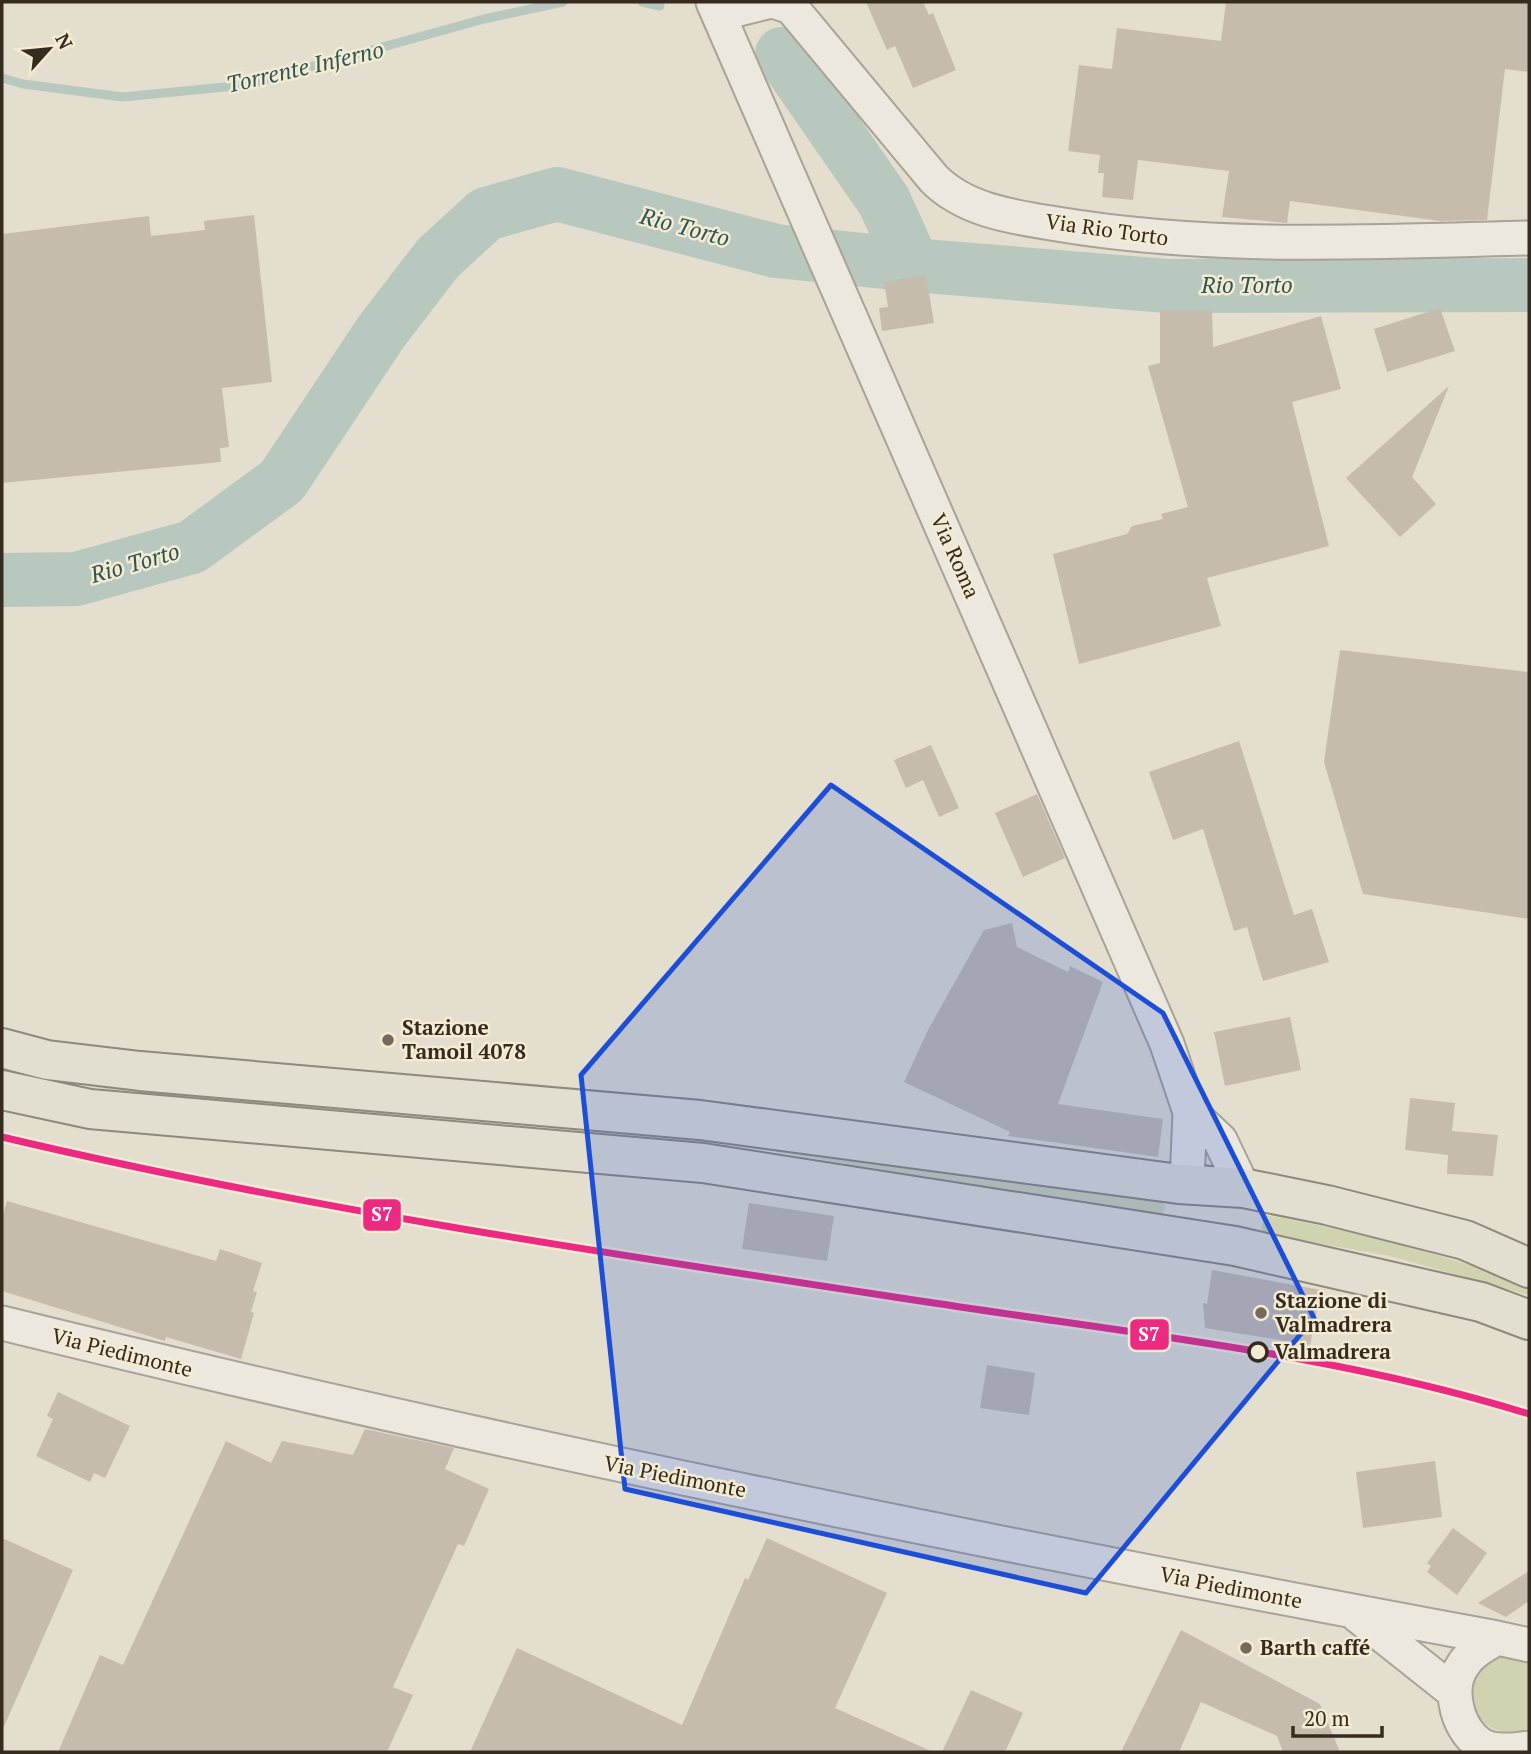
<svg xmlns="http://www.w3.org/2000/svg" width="1531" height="1754" viewBox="0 0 1531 1754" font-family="'PT Serif',serif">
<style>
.green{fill:#d0d2b0}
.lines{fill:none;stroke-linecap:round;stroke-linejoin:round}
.stream{stroke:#b8c8bf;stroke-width:9}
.river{stroke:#b8c8bf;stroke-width:54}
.building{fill:#c6bcae}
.street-casing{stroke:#a8a396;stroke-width:37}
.primary-casing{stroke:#8e887d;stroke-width:42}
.street{stroke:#ece8de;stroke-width:33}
.primary{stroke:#e2ded0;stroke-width:38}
.rail-1-casing{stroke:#f3ecd3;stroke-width:12}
.rail-1{stroke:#ed2a81;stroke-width:7}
.marked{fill:#1d4ed8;fill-opacity:0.2;stroke:#1d4ed8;stroke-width:5;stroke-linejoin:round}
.poi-dot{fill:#736a5c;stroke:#f3ecd3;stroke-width:2.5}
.stop-dot{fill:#f3ecd3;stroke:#362b1f;stroke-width:3.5}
.labels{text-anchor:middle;stroke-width:5;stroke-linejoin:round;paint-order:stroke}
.street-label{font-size:21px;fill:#362b1f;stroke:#f3ecd3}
.poi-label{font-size:21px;font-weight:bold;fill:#362b1f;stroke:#f3ecd3;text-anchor:start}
.stop-label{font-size:21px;font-weight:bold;fill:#362b1f;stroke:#f3ecd3;text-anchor:start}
.water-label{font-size:23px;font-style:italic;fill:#2f5554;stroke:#f3ecd3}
.line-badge{stroke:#f3ecd3;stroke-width:2.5}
.badge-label{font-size:19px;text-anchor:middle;font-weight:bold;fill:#fff}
</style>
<rect width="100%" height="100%" fill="#e3decd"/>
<!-- green -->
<path class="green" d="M 2,1064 L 601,1124 L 1162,1200 L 1165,1208 L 1160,1216 L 1142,1214 L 688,1137 L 182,1098 L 110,1090 L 2,1069 Z
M 1264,1215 C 1354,1231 1443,1253 1529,1286 L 1529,1295 L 1390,1256 L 1261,1233 Z
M 1507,1654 L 1529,1658 L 1529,1728 C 1470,1751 1447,1666 1507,1654 Z"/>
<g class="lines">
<!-- stream -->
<path class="stream" d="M 642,2 L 660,6
M 2,78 L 23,84 L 123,97 L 245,85 L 484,19 L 563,2"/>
<!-- river -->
<path class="river" d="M 782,54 L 884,201 L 913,265
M 2,580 L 76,579 L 192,547 L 282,481 L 381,332 L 438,258 L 486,214 L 557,194 L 776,251 L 913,265 L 1167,286 L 1529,285"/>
</g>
<!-- building -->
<path class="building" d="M 866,2 L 923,2 L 929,15 L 933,13 L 956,70 L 913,88 L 895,46 L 887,50 Z
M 1226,2 L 1529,2 L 1529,72 L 1505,69 L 1487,220 L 1440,221 L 1290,201 L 1287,223 L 1222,217 L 1229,171 L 1138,160 L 1133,200 L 1102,197 L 1104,173 L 1098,173 L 1100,155 L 1068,151 L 1079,65 L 1112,69 L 1117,28 L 1221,41 Z
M 254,215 L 272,382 L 222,388 L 229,447 L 220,448 L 221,462 L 2,483 L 2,234 L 149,216 L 151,236 L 205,230 L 204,221 Z
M 926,275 L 934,323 L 882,331 L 879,308 L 888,307 L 884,282 Z
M 1440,308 L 1455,351 L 1387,372 L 1374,329 Z
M 1160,310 L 1212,310 L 1213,347 L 1321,316 L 1341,389 L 1292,402 L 1329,546 L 1207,578 L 1221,626 L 1079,664 L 1053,554 L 1127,534 L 1132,526 L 1163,519 L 1161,514 L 1188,507 L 1148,366 L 1160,363 Z
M 1449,386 L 1412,477 L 1436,504 L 1400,537 L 1346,478 Z
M 1340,650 L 1529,672 L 1529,919 L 1363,894 L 1324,762 Z
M 1239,741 L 1294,915 L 1312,909 L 1329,962 L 1263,981 L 1247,927 L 1234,931 L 1203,829 L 1173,840 L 1149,772 Z
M 931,745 L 959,808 L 939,817 L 923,780 L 906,788 L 894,760 Z
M 1037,794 L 1065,858 L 1023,877 L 995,813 Z
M 1012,923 L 1017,947 L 1068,972 L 1070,966 L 1103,982 L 1058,1104 L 1163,1119 L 1158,1157 L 1008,1136 L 1010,1132 L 904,1082 L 928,1030 L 984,930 Z
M 1290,1017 L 1301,1070 L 1225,1086 L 1214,1032 Z
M 1410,1098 L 1455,1103 L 1452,1131 L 1498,1135 L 1493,1176 L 1447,1174 L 1448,1155 L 1405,1150 Z
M 7,1201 L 216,1261 L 220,1249 L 262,1263 L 253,1291 L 257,1292 L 251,1312 L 254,1313 L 241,1359 L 166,1337 L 165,1341 L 2,1291 L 2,1217 Z
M 749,1203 L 834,1216 L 827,1261 L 742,1249 Z
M 1212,1270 L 1321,1290 L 1310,1345 L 1205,1328 L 1203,1303 L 1207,1304 Z
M 987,1365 L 1035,1373 L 1029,1415 L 980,1408 Z
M 58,1392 L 130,1426 L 105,1478 L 94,1473 L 90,1482 L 36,1456 L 53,1419 L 47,1416 Z
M 365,1429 L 454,1448 L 445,1469 L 489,1489 L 464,1546 L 458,1544 L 393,1687 L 413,1695 L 387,1752 L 58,1752 L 100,1655 L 123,1665 L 226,1441 L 271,1463 L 282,1441 L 353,1455 Z
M 1435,1461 L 1442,1517 L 1363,1528 L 1356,1472 Z
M 1453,1528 L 1487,1553 L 1457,1595 L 1427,1572 L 1431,1566 L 1427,1563 Z
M 2,1538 L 73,1570 L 2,1731 Z
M 767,1538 L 887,1593 L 835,1708 L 933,1752 L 470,1752 L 517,1648 L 682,1725 L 745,1578 L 748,1580 Z
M 1529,1571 L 1529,1601 L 1506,1617 L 1478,1603 Z
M 1181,1630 L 1320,1704 L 1340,1752 L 1283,1752 L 1277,1736 L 1201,1702 L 1179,1752 L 1121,1752 Z
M 971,1690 L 1023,1713 L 1005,1752 L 942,1752 Z"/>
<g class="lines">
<defs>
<path id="street" d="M 713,2 L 1167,1044 L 1190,1112 L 1187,1183
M 776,2 L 791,7 L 934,179 C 966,211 1014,217 1057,224 C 1213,250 1371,242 1529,238
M 719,14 L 767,2
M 1190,1112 L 1220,1140 L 1243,1188
M 2,1323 C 497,1445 996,1545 1497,1638
M 1357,1615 L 1454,1692
M 1529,1645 L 1497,1638 C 1484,1646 1471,1652 1463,1665 C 1446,1690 1458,1734 1485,1747 C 1498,1752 1516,1750 1529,1748"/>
<path id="primary" d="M 2,1048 L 47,1060 L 140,1071 L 700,1120 L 1179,1184 L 1243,1188 L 1327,1205 L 1465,1240 L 1529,1268
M 2,1090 L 90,1109 L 703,1163 L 1235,1246 L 1481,1302 L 1529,1320"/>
</defs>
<!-- street casing -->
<use href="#street" class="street-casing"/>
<!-- primary casing -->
<use href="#primary" class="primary-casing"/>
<!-- street -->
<use href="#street" class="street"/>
<!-- primary -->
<use href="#primary" class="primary"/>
<defs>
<path id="rail-1" d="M 2,1137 C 314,1211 638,1258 954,1306 C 1146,1335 1343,1356 1529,1414"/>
</defs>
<!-- rail-1 casing -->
<use href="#rail-1" class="rail-1-casing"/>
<!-- rail-1 -->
<use href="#rail-1" class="rail-1"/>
</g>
<!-- marked area -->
<path class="marked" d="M 831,785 L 1163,1013 L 1314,1318 L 1086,1593 L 625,1489 L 581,1075 Z"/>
<!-- markers -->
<g class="poi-dot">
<circle cx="388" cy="1040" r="7"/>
<circle cx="1261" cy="1313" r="7"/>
<circle cx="1246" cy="1648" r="7"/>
</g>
<circle class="stop-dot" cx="1258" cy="1352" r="9"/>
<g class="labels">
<!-- street labels -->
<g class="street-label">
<text transform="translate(1107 230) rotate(8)" y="7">Via Rio Torto</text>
<text transform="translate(955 556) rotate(66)" y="7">Via Roma</text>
<text transform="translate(122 1353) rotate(14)" y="7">Via Piedimonte</text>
<text transform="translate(675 1477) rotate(11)" y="7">Via Piedimonte</text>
<text transform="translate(1231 1588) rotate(11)" y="7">Via Piedimonte</text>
</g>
<!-- poi labels -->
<g class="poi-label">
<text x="402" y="1035">Stazione<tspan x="402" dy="24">Tamoil 4078</tspan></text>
<text x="1275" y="1308">Stazione di<tspan x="1275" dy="24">Valmadrera</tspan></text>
<text x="1260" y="1655">Barth caffé</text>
</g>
<!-- stop labels -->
<g class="stop-label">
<text x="1274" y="1359">Valmadrera</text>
</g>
<!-- water labels -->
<g class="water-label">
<text transform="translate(305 67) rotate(-13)" y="8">Torrente Inferno</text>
<text transform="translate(685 227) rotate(15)" y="8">Rio Torto</text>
<text x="1247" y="293">Rio Torto</text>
<text transform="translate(135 563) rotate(-16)" y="8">Rio Torto</text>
</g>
</g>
<g class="line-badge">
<rect x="362" y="1198" width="40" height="34" rx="7" fill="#ed2a81"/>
<rect x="1129" y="1318" width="41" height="33" rx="7" fill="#ed2a81"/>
</g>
<g class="badge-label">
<text x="382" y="1221">S7</text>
<text x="1149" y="1341">S7</text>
</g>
<!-- border -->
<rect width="1531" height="1754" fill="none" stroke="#362b1f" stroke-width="7"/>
<!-- north arrow -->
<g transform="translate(49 49) rotate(63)" stroke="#f3ecd3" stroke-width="5" paint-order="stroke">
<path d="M0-5L12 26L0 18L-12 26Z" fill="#362b1f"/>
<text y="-10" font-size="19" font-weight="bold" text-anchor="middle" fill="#362b1f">N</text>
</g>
<!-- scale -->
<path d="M1293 1726v10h89v-10" fill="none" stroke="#362b1f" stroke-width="3.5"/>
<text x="1304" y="1726" font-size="21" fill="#362b1f" stroke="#f3ecd3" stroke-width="5" paint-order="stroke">20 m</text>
</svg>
